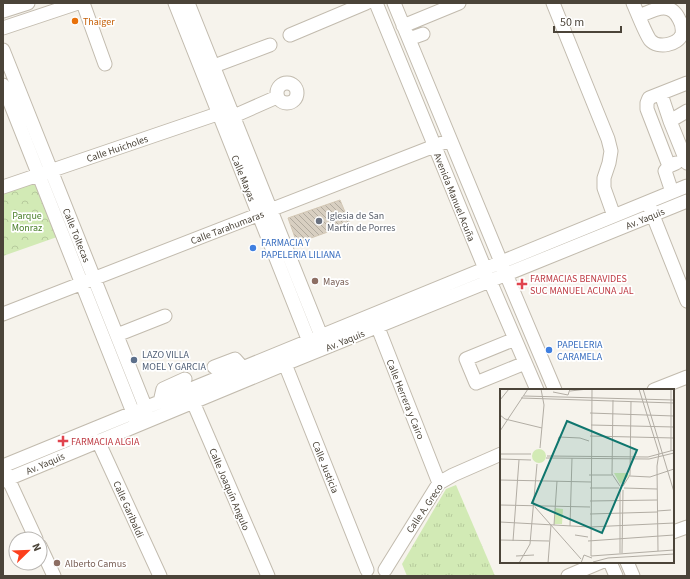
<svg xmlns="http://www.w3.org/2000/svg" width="690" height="579" viewBox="0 0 690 579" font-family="'Source Sans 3',sans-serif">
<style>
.grass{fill:url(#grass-tufts)}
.park{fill:url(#park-crowns)}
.building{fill:url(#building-back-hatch);stroke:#d3c7b4}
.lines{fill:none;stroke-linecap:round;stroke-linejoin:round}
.minor-casing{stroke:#c2bbae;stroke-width:15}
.minor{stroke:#fff;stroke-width:13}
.food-dot{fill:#e8710a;stroke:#fff;stroke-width:1.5}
.worship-dot{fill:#6b7280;stroke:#fff;stroke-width:1.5}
.shop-dot{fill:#3f7fe0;stroke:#fff;stroke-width:1.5}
.education-dot{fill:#8d6e63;stroke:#fff;stroke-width:1.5}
.health-dot{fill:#e0444e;stroke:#fff;stroke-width:1.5}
.service-dot{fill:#5c6f8a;stroke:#fff;stroke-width:1.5}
.labels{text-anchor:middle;stroke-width:3.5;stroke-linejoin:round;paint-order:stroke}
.food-label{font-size:10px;fill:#c56008;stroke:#fff;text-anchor:start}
.street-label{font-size:10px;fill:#4b4439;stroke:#fff}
.park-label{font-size:10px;fill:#4a7f2a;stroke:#fff}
.worship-label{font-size:10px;fill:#5b616d;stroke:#fff;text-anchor:start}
.shop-label{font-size:10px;fill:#366cbe;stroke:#fff;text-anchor:start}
.health-label{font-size:10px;fill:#be3a42;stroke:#fff;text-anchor:start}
.education-label{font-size:10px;fill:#785e54;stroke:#fff;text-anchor:start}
.service-label{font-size:10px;fill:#4e5e75;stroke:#fff;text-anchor:start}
.inset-road{fill:none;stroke:#b2ada4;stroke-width:1}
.view{fill:#0f766e;fill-opacity:0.15;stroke:#0f766e;stroke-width:2}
.inset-edge{fill:none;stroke:#4b4439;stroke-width:2}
</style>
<defs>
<pattern id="grass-tufts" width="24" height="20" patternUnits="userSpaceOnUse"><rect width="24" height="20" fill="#d2eab5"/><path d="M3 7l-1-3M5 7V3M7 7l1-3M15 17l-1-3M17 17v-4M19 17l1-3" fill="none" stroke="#b6ca9c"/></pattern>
<pattern id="park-crowns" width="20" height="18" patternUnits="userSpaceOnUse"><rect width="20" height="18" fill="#d2eab5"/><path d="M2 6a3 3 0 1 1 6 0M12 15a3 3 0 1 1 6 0" fill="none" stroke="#b6ca9c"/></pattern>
<pattern id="building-back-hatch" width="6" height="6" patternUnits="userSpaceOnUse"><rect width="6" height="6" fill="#d8cfc1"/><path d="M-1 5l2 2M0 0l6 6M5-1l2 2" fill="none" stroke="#b1aa9e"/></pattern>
</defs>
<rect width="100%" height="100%" fill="#f6f3ec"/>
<!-- grass -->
<path class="grass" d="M 456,485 L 495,576 L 407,576 L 402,564 L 446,489 Z"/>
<!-- park -->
<path class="park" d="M 37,179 L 57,237 L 3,256 L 3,191 Z"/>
<!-- building -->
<path class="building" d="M 340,200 L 350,224 L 297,243 L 288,218 Z"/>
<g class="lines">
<defs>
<path id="minor" d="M 83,3 L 105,64
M 175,3 L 312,349
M 188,3 L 324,343
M 376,3 L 490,281 L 537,390
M 394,3 L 506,274 L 555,390
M 553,3 L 608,139 L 611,151 L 609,163 L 604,178 L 604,188 L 614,216
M 633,3 C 637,12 645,33 650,40 C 658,49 678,45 682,34 C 683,28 682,24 679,19 C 670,0 654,10 639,16
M 3,11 L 28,3
M 403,26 L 459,3
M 3,28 L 78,3
M 290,35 L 366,3
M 409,39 L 423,34
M 3,50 L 149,416
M 214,66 L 270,45
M277 93a10 10 0 1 1 20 0a10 10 0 1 1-20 0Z
M 3,85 L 136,420
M 661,94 L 670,121
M 687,111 L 670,121 L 687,163
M 234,116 L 277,97
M 669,166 L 647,109 L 647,103 L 649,98 L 687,83
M 3,187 L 226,111
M 672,192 L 665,171 L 669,166 L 676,163
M 650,208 L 687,301
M 3,314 L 450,140
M 375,320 L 439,483
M 117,335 L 165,316
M 515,339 L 466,359 L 476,383 L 525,363
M 285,364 L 367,570
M 214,367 L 235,359 L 243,368
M 654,390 L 687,377
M 160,402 L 163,389 L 185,379
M 193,402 L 268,576
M 98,441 L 160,576
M 3,466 L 687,186
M 5,472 L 36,539
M 3,481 L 285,364 L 687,201
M 673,532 L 687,527
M 40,546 L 54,576
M 610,562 L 616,576
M 627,562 L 633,576
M 385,570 L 439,483 L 453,475 L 501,454
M 568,576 L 601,562"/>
</defs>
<!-- minor casing -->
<use href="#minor" class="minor-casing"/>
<!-- minor -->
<use href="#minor" class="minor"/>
</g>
<!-- markers -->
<circle class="food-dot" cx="75" cy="21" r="4"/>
<circle class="worship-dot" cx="319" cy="221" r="4"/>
<g class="shop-dot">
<circle cx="253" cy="248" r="4"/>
<circle cx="549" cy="350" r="4"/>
</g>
<g class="education-dot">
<circle cx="315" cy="281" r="4"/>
<circle cx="57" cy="563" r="4"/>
</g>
<g class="health-dot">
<path d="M520 278h4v4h4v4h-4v4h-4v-4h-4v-4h4z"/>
<path d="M61 435h4v4h4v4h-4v4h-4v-4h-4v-4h4z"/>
</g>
<circle class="service-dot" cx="134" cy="360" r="4"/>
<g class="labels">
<!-- food labels -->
<g class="food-label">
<text x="83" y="25">Thaiger</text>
</g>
<!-- street labels -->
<g class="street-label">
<text transform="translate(117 148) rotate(-19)" y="4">Calle Huicholes</text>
<text transform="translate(244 178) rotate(68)" y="4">Calle Mayas</text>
<text transform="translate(455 197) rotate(68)" y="4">Avenida Manuel Acuña</text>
<text transform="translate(645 218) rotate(-22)" y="4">Av. Yaquis</text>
<text transform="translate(227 227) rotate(-21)" y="4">Calle Tarahumaras</text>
<text transform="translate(77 235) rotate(68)" y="4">Calle Toltecas</text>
<text transform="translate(345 340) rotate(-22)" y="4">Av. Yaquis</text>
<text transform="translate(406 399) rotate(68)" y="4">Calle Herrera y Cairo</text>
<text transform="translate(45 463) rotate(-23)" y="4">Av. Yaquis</text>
<text transform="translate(326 467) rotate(68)" y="4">Calle Justicia</text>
<text transform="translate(230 489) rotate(67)" y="4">Calle Joaquín Angulo</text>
<text transform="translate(424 508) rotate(-56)" y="4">Calle A. Greco</text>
<text transform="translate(129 509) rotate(66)" y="4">Calle Garibaldi</text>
</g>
<!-- park labels -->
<g class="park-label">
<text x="27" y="219">Parque<tspan x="27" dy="12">Monraz</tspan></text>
</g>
<!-- worship labels -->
<g class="worship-label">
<text x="327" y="219">Iglesia de San<tspan x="327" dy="12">Martín de Porres</tspan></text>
</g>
<!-- shop labels -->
<g class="shop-label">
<text x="261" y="246">FARMACIA Y<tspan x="261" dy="12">PAPELERIA LILIANA</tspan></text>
<text x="557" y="348">PAPELERIA<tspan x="557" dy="12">CARAMELA</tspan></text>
</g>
<!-- health labels -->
<g class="health-label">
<text x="530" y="282">FARMACIAS BENAVIDES<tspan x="530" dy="12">SUC MANUEL ACUNA JAL</tspan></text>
<text x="71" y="445">FARMACIA ALGIA</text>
</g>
<!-- education labels -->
<g class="education-label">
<text x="323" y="285">Mayas</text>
<text x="65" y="567">Alberto Camus</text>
</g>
<!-- service labels -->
<g class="service-label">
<text x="142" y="358">LAZO VILLA<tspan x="142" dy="12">MOEL Y GARCIA</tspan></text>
</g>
</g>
<!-- overview -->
<g transform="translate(500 389)">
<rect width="174" height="174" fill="#f6f3ec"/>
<path d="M 114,84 L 128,84 L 129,87 L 120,95 Z" fill="#d2eab5"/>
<path d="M32 67a7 7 0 1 1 14 0a7 7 0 1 1-14 0ZM 55,119 L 63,120 L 62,135 L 54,135 Z" fill="#d2eab5"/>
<path class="inset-road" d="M 139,0 L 159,64 L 157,77 L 158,162M 143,0 L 174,103M 70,2 L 88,0M 53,3 L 68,6 L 70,0M 24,7 L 174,11M 21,9 L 174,14M 0,11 L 9,0M 113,11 L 112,85 L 120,97M 90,24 L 174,27M 0,26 L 5,30 L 42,39M 91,36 L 174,38M 0,42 L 28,0M 90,47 L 174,49M 58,51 L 59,48 L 80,49 L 89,52M 40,59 L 44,16 L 41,0M 171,62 L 171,0M 0,65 L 31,65M 47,67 L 148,68 L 174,61M 46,69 L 149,70 L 174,64M 0,70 L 31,71M 89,86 L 112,86M 130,87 L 150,88 L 174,80M 0,91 L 91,93M 123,97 L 130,86 L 131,12M 90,99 L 119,99M 124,99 L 157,100M 90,112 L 157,111M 0,116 L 90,118M 35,118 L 81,170M 157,122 L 171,121M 90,125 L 157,123M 0,133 L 90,138 L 174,134M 54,136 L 57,92M 70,137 L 72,69M 75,146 L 88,148M 0,151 L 49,152M 13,152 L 19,71M 88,152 L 174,146M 120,164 L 120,101M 122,164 L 123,101M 16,167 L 34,166M 91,167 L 92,0M 91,167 L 174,161M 93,173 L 108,169 L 174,165M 19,174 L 30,155 L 37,75M 48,174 L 51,136M 81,174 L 84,166 L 92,169"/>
<path class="view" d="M 67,32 L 137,61 L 102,144 L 32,114 Z"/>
<rect width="174" height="174" class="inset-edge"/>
</g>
<!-- border -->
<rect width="690" height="579" fill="none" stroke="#4b4439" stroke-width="8"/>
<!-- north arrow -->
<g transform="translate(28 551) rotate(67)"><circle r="19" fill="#ffffff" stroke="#b7b4b0"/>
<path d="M0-3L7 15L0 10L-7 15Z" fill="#fc3f1d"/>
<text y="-6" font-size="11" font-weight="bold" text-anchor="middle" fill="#4b4439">N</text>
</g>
<!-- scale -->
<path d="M554 26v6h67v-6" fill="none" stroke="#4b4439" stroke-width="2"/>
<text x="560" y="26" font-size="12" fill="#4b4439" stroke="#ffffff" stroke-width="3" paint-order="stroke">50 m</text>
</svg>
